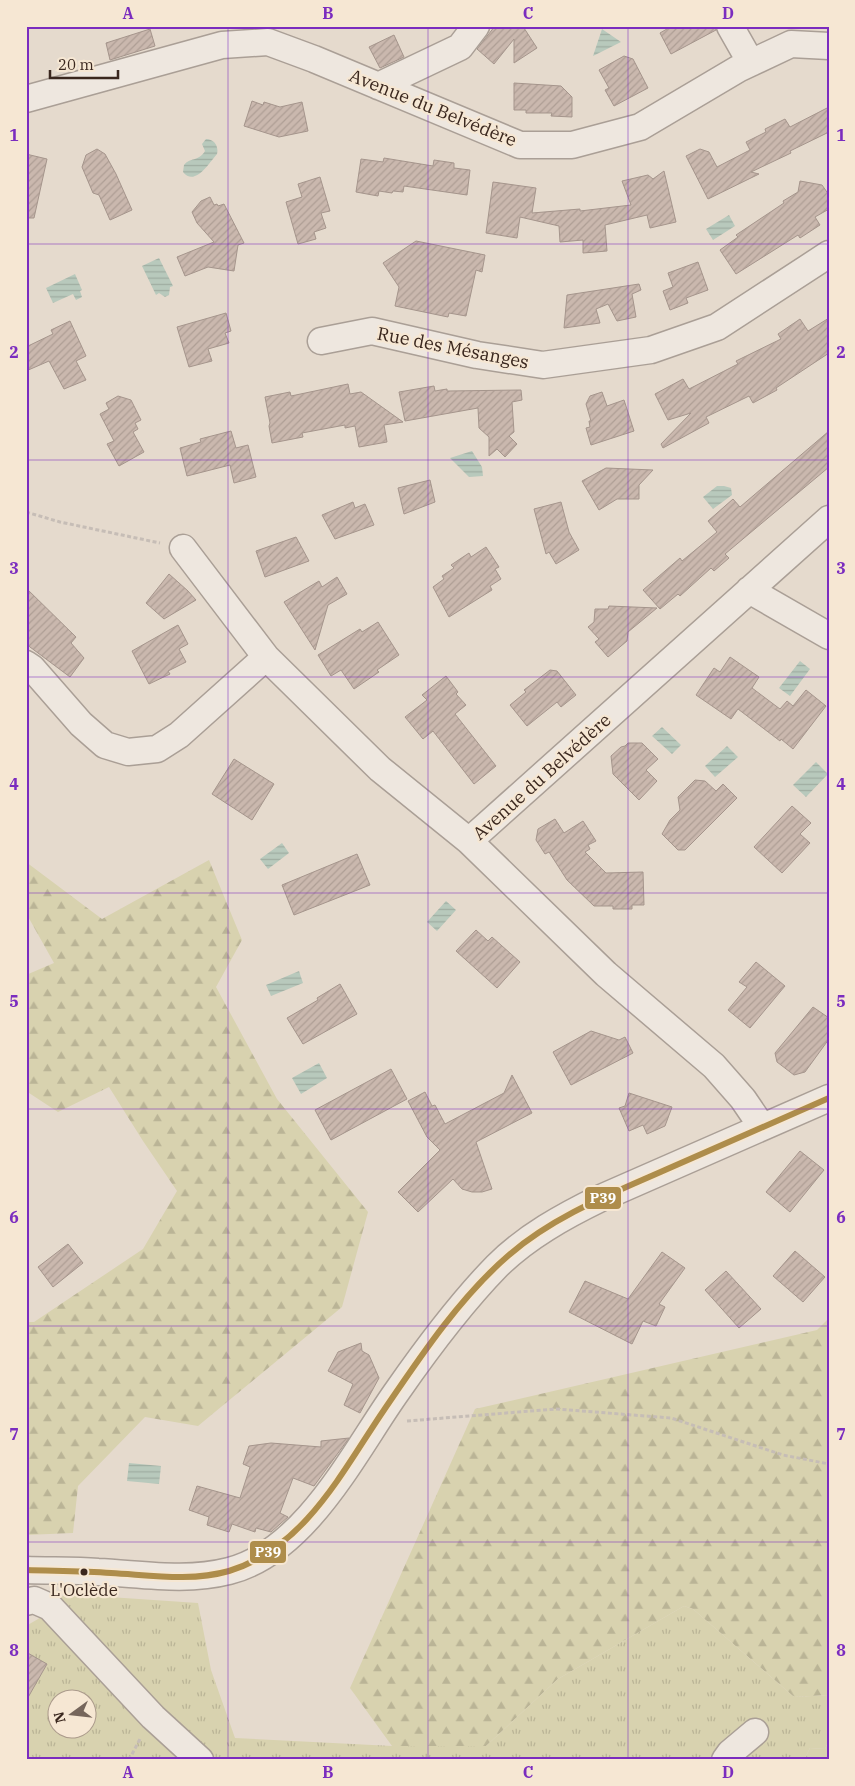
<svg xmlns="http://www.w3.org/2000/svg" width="855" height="1786" viewBox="0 0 855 1786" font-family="'IBM Plex Serif',serif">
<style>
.forest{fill:url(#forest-firs)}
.park{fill:url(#park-tufts);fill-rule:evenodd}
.water{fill:url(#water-rules)}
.building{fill:url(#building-hatch);stroke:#a5958c}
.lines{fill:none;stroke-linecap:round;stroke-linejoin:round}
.minor-casing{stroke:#aa9f96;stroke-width:29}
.path{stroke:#c6bdb6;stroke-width:3;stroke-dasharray:4 2.5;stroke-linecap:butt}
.minor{stroke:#eee7df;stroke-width:26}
.bus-1-casing{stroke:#f6e7d3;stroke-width:10}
.bus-1{stroke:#ae8d4b;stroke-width:6}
.grid{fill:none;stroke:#7b2cbf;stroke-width:1;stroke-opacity:0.55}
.bus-dot{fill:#3a271e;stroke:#f6e7d3;stroke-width:2}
.labels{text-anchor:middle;stroke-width:4.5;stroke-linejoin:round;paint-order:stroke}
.bus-label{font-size:17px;fill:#3a271e;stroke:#f6e7d3}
.street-label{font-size:18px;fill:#3a271e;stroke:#f6e7d3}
.line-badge{stroke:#f6e7d3;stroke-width:2}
.badge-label{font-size:14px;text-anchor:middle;font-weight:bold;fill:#fff}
.neatline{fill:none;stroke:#7b2cbf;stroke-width:2}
.grid-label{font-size:16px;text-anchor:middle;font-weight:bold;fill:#7b2cbf}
</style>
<defs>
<pattern id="forest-firs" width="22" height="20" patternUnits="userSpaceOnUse" patternTransform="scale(1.25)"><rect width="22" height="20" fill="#d8d2af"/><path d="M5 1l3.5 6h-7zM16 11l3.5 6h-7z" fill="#bab496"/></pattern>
<pattern id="park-tufts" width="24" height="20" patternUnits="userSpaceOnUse" patternTransform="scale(1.25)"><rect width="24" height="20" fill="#d8d2af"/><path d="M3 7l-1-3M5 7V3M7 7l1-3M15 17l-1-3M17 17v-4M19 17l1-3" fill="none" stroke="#bab496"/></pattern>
<pattern id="water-rules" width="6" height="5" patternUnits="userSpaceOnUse" patternTransform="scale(1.25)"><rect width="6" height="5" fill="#b8c9bc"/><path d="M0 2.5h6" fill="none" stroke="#9fada1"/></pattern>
<pattern id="building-hatch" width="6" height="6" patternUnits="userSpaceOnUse" patternTransform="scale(1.25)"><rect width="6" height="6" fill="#cab8ae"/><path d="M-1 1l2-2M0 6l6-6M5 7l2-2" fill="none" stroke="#ae9e95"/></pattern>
</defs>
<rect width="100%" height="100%" fill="#e5dacd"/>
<!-- forest -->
<path class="forest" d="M 209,860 L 242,940 L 216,987 L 277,1099 L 368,1212 L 342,1307 L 198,1426 L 145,1417 L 78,1486 L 73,1533 L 26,1535 L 26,1322 L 34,1322 L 143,1249 L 177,1191 L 143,1141 L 109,1087 L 58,1112 L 26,1091 L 26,975 L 54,963 L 26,913 L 26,862 L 102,919 Z
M 829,1318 L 829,1695 L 794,1697 L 693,1609 L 684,1606 L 558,1679 L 486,1746 L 392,1746 L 350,1688 L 475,1409 L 817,1330 Z
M 829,1740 L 829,1760 L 804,1760 L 810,1748 L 825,1749 Z"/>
<!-- park -->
<path class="park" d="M 65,1594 L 198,1603 L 211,1670 L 235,1738 L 392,1746 L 486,1746 L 558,1679 L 684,1606 L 693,1609 L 794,1697 L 829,1695 L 829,1740 L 825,1749 L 810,1748 L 804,1760 L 26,1760 L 26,1626 L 38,1619 ZM 58,1698 L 88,1698 L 88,1728 L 58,1728 Z"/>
<!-- water -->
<path class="water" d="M 602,29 L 621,42 L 593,56 Z
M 206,139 C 214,139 219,146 217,154 C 209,163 195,187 183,172 L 184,165 C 190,157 198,162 205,151 L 202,144 Z
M 729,215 L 735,226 L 713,240 L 706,229 Z
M 159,258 L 173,286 L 170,287 L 169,295 L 165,297 L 159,293 L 156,295 L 142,266 Z
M 75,274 L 82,290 L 80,291 L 82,297 L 76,300 L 73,294 L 53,303 L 46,288 Z
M 472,451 L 482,467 L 483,476 L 469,477 L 450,458 Z
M 717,486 L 724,486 L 731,488 L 732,495 L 713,509 L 703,497 Z
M 800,661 L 810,669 L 790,696 L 779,688 Z
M 662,727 L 681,745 L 672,754 L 652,736 Z
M 727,746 L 738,757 L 715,777 L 705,766 Z
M 816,762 L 828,774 L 806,797 L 793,785 Z
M 282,843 L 289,853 L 268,869 L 260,859 Z
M 446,901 L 456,910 L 437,931 L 427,922 Z
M 299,971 L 303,983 L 271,996 L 266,985 Z
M 319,1063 L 327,1078 L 301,1094 L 292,1078 Z
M 129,1463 L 161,1466 L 159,1484 L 127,1481 Z"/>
<!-- building -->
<path class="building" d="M 495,26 L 525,26 L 524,28 L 537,48 L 514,63 L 514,39 L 494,64 L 477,49 Z
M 672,26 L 715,26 L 716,30 L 671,54 L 660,33 Z
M 150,29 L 155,46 L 110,60 L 106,43 Z
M 394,35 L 404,57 L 380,68 L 369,47 Z
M 624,56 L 633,59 L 648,88 L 614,106 L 605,90 L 609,88 L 599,70 Z
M 514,83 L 561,86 L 572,97 L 572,117 L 551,116 L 552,113 L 526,113 L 526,110 L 514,110 Z
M 252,101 L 263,105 L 264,102 L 280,107 L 302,102 L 308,131 L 279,137 L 244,126 Z
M 829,107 L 829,132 L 790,151 L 791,153 L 751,172 L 759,174 L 708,199 L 686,156 L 700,149 L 709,152 L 717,167 L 750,150 L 746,142 L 766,132 L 765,129 L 785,119 L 790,127 Z
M 97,149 L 105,154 L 116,174 L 132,210 L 110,220 L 99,195 L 93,193 L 82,167 L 86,155 Z
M 26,154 L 47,159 L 34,218 L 26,218 Z
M 384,158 L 433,166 L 434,160 L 454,163 L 454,168 L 470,170 L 467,195 L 404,186 L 403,192 L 393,191 L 392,193 L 379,191 L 378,196 L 356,192 L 361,159 L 383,162 Z
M 664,171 L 676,222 L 650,228 L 647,215 L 605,225 L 607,251 L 583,253 L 583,240 L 560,242 L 559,226 L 520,217 L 517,238 L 486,233 L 493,182 L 536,188 L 532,213 L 580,209 L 580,211 L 631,205 L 622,181 L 648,175 L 653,179 Z
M 320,177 L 330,211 L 321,213 L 326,228 L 314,232 L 316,239 L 298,244 L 286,202 L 302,197 L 298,184 Z
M 800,181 L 822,185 L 829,195 L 829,209 L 815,217 L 820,225 L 800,238 L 798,235 L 736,274 L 720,250 L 738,237 L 736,235 L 784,203 L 783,201 L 798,192 Z
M 210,197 L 214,205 L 217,204 L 218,206 L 224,204 L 244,243 L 238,245 L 234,271 L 208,267 L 185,276 L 177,257 L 214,242 L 197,223 L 192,212 L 201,201 Z
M 416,241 L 485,255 L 482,272 L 476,270 L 466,316 L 449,313 L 448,317 L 395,306 L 399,287 L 383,263 Z
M 698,262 L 708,290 L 686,298 L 688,303 L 670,310 L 663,291 L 673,287 L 668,273 Z
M 639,284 L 641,290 L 632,294 L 636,317 L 617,321 L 608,304 L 596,309 L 600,323 L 564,328 L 567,295 Z
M 226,313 L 231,331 L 225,333 L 229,343 L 208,349 L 212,361 L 189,367 L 177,327 Z
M 829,318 L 829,353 L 776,388 L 777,390 L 753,403 L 749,396 L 706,417 L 709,423 L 663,448 L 661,444 L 691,413 L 668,420 L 655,394 L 683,379 L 689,389 L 738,364 L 736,361 L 781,339 L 778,334 L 800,319 L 808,331 Z
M 70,321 L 86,356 L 76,361 L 86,380 L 64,389 L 49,361 L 26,371 L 26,347 L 53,334 L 51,330 Z
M 348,384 L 350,394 L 361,392 L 403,422 L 384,425 L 387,442 L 359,447 L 355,426 L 345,428 L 345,425 L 302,433 L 303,437 L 272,443 L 269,426 L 270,423 L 265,397 L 290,392 L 291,396 Z
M 434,386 L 435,391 L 447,389 L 447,391 L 521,390 L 522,400 L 512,402 L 514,432 L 509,436 L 517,444 L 505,457 L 497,449 L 489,456 L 489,437 L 479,428 L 478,408 L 405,421 L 399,392 Z
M 602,392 L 607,406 L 624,400 L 634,431 L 591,445 L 586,428 L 590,427 L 589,421 L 591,421 L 586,404 L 590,396 Z
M 118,396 L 131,400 L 141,420 L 135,423 L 138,429 L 133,432 L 144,452 L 119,466 L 107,444 L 114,441 L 100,414 L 109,409 L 106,403 Z
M 231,431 L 236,448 L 248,445 L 256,477 L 234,483 L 230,465 L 187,476 L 180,448 L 201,442 L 200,439 Z
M 829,431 L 829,467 L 725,554 L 729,558 L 714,571 L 711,568 L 680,596 L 678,594 L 660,609 L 643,590 L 680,558 L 682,561 L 717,532 L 708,521 L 733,499 L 740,507 Z
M 606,468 L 653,470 L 639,485 L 639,499 L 617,499 L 599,510 L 582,481 Z
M 430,480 L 435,502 L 404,514 L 398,488 Z
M 353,502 L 355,508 L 365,504 L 374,525 L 335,539 L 322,515 Z
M 561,502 L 569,532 L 579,550 L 556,564 L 549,552 L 546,554 L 534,509 Z
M 296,537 L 309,561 L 265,577 L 256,551 Z
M 486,547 L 499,567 L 495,569 L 501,579 L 490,586 L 492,590 L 449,617 L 433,587 L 444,579 L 442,576 L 454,568 L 451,565 L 469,553 L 471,557 Z
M 169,574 L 188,591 L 196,600 L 164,619 L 146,603 Z
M 337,577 L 347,594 L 328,605 L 315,650 L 284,602 L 319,581 L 322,587 Z
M 26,588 L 76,637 L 71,643 L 84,658 L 70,677 L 26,644 Z
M 609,606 L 657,608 L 628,632 L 627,641 L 608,657 L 595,642 L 599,639 L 588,627 L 594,622 L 595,609 L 608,609 Z
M 378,622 L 399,655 L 377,670 L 379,672 L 354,689 L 341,670 L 331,676 L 318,655 L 360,629 L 362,632 Z
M 178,625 L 188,644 L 179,649 L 186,662 L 168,671 L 170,674 L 149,684 L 132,651 Z
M 730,657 L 759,677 L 752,688 L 780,709 L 787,701 L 793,706 L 806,690 L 826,706 L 793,749 L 781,739 L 780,741 L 738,709 L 731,719 L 696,695 L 714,668 L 720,672 Z
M 550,670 L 557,671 L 576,695 L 561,707 L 557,702 L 527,726 L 510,705 L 526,692 L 524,690 Z
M 446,676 L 458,692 L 456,694 L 466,705 L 455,714 L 496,766 L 474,784 L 433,731 L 423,739 L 405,717 L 427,700 L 422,695 Z
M 628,743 L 642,743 L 658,759 L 646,770 L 657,781 L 639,800 L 613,774 L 611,756 L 621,747 L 625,746 Z
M 234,759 L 274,784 L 252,820 L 212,794 Z
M 695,780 L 705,781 L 716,791 L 723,784 L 737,798 L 685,850 L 678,850 L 662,834 L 670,820 L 680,810 L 678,797 Z
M 792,806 L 811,823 L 800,834 L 810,843 L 782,873 L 754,847 Z
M 555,819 L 564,833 L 583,821 L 596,841 L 588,845 L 590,849 L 585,852 L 606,873 L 643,872 L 644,905 L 632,905 L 632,909 L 613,909 L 613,906 L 594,906 L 567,880 L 549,852 L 545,854 L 536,840 L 538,829 Z
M 357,854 L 370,885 L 294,915 L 282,885 Z
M 476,930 L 488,941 L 492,937 L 520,962 L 497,988 L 456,951 Z
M 756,962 L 785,986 L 750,1028 L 728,1010 L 747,987 L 739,982 Z
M 340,984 L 357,1014 L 303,1044 L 287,1018 L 318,1000 L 317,998 Z
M 813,1007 L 829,1018 L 829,1039 L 805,1072 L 794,1075 L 777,1062 L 775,1053 Z
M 591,1031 L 619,1040 L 625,1037 L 633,1053 L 571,1085 L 553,1052 Z
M 391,1069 L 407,1099 L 331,1140 L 315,1110 Z
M 512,1075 L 532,1113 L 476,1142 L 492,1189 L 482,1192 L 472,1192 L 462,1189 L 453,1179 L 418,1212 L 398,1192 L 440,1150 L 427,1137 L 408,1101 L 425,1092 L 432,1106 L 435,1105 L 445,1124 L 504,1093 Z
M 629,1093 L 672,1107 L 665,1126 L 647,1134 L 643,1125 L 629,1131 L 619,1108 L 625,1106 Z
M 800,1151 L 824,1170 L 790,1212 L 766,1192 Z
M 68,1244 L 83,1263 L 53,1287 L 38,1267 Z
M 795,1251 L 825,1277 L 803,1302 L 773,1276 Z
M 662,1252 L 685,1268 L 659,1304 L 665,1307 L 656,1326 L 643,1321 L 632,1344 L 569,1312 L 585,1281 L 628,1299 Z
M 726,1271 L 761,1309 L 739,1328 L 705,1290 Z
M 361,1343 L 362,1351 L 369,1355 L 379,1378 L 360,1413 L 344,1405 L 353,1384 L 328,1371 L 338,1352 Z
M 349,1438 L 314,1486 L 293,1478 L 280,1513 L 288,1517 L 271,1532 L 256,1528 L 255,1532 L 232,1524 L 229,1532 L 207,1525 L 209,1517 L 189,1510 L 197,1486 L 240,1498 L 250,1467 L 243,1464 L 249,1446 L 271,1443 L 321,1447 L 321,1441 Z
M 26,1652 L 47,1664 L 26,1701 Z"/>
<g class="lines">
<defs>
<path id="minor" d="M 730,26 L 751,63
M 378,86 L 460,47 L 476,26
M 26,99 L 222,45 L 268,42 L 314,59 L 520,145 L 572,145 L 640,127 L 738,69 L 791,44 L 829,46
M 321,341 L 372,331 L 477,355 L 543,365 L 651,350 L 717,327 L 829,254
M 183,548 L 266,657 L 380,769 L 469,841 L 606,974 L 714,1066 L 743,1099 L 762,1127
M 749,590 L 829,636
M 26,664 L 32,668 L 81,724 L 105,745 L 128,752 L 157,749 L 179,735 L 266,657
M 469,841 L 829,519
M 26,1570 C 50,1571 74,1570 98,1572 C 142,1574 186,1582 229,1571 C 307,1551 355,1450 398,1390 C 428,1347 460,1304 497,1266 C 526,1237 564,1216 601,1198 L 829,1098
M 26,1602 L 34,1600 L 50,1607 L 153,1717 L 200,1760
M 725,1760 L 730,1753 L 755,1732"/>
</defs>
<!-- minor casing -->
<use href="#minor" class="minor-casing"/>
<!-- path -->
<path class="path" d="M 26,512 L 60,522 L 160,543
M 407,1421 L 556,1409 L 671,1418 L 783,1455 L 829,1464
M 129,1760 L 141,1737"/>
<!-- minor -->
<use href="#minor" class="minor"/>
<defs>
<path id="bus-1" d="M 26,1570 C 54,1571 82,1571 111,1573 C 149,1575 191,1582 229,1571 C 305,1548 343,1470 384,1410 C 420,1357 460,1297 509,1255 C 554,1216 611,1194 665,1170 C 720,1146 774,1122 829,1098"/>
</defs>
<!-- bus-1 casing -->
<use href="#bus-1" class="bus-1-casing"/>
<!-- bus-1 -->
<use href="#bus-1" class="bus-1"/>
</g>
<!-- grid -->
<path class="grid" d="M 228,26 L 228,1760M 428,26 L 428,1760M 628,26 L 628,1760M 26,244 L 829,244M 26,460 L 829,460M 26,677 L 829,677M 26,893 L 829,893M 26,1109 L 829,1109M 26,1326 L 829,1326M 26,1542 L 829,1542"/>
<!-- markers -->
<circle class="bus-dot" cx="84" cy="1572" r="4.5"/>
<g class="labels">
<!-- bus labels -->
<g class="bus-label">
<text x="84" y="1596">L'Oclède</text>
</g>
<!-- street labels -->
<g class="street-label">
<text transform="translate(433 108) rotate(22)" y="6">Avenue du Belvédère</text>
<text transform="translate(453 348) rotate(11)" y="6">Rue des Mésanges</text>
<text transform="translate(542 777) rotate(-42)" y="6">Avenue du Belvédère</text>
</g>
</g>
<g class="line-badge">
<rect x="584" y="1186" width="38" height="24" rx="5" fill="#ae8d4b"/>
<rect x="249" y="1540" width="38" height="24" rx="5" fill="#ae8d4b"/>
</g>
<g class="badge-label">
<text x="603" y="1203">P39</text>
<text x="268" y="1557">P39</text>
</g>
<!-- border -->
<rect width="855" height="1786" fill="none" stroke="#f6e7d3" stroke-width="55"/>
<!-- north arrow -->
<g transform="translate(72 1714) rotate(255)"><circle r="24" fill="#f6e7d3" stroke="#ab9a8b"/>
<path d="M0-4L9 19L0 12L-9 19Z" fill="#76665b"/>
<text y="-8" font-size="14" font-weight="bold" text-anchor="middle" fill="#3a271e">N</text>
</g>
<!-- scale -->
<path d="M50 70v8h68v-8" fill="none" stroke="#3a271e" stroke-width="2.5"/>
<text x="58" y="70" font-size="15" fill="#3a271e" stroke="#f6e7d3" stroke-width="4" paint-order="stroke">20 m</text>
<rect x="28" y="28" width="800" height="1730" class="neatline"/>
<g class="grid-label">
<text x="128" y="19">A</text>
<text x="328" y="19">B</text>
<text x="528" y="19">C</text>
<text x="728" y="19">D</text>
<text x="14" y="141">1</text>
<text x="841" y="141">1</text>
<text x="14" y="358">2</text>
<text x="841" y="358">2</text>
<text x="14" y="574">3</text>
<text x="841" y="574">3</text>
<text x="14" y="790">4</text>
<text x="841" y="790">4</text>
<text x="14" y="1007">5</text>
<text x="841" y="1007">5</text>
<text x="14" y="1223">6</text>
<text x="841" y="1223">6</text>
<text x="14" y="1440">7</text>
<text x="841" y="1440">7</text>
<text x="14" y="1656">8</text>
<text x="841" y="1656">8</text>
<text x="128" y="1778">A</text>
<text x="328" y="1778">B</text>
<text x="528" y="1778">C</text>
<text x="728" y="1778">D</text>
</g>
</svg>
